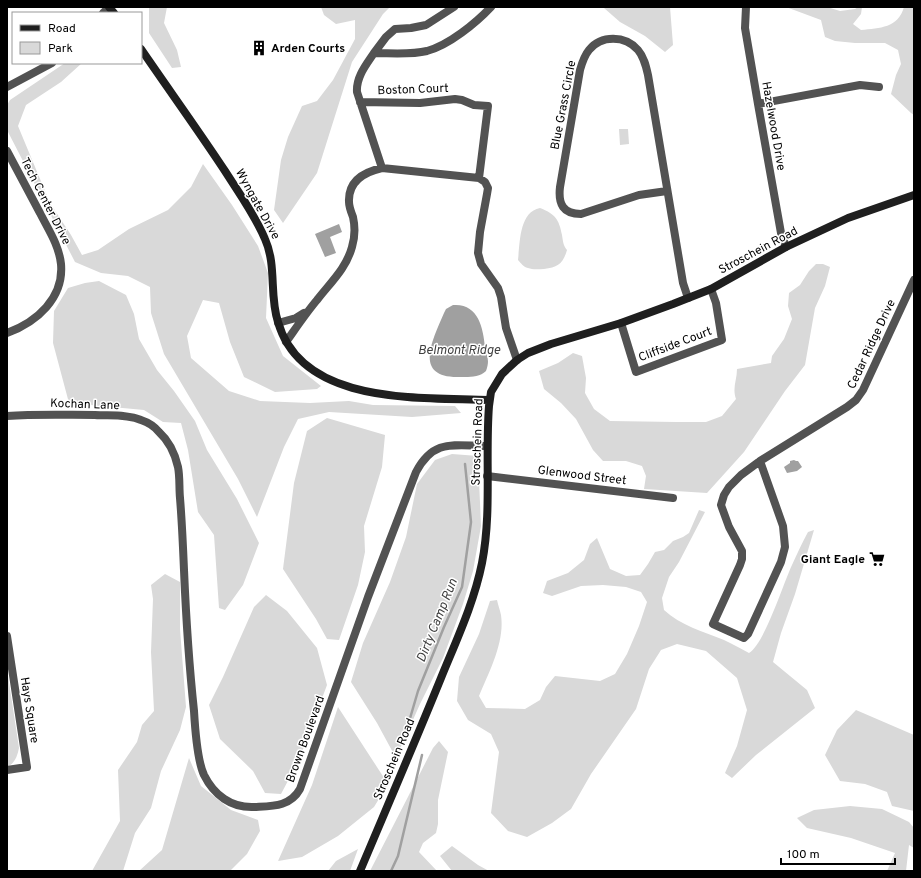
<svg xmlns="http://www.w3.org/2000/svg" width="921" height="878" viewBox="0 0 921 878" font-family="Overpass,sans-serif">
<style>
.green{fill:#d9d9d9}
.water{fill:#a0a0a0}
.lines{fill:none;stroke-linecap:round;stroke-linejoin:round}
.stream{stroke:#a0a0a0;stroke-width:2.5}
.street{stroke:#525252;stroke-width:8}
.secondary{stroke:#1f1f1f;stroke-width:8}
.labels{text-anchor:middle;stroke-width:3;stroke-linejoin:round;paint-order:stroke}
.poi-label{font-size:12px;font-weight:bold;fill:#000;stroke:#fff;text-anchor:start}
.street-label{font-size:12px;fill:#000;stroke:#fff}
.water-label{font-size:13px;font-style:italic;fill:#414141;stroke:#fff}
</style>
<rect width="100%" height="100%" fill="#fff"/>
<!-- green -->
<path class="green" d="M 149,7 L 167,7 L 164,23 L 177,50 L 181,67 L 172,68 L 149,33 Z
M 321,7 L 390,7 L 383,14 L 352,62 L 317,173 L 283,223 L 274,210 L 281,160 L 288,137 L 302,106 L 317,101 L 333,80 L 355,39 L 355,20 L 336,24 L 324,15 Z
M 599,7 L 670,7 L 673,45 L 665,52 L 645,36 L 620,22 L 604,8 Z
M 786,7 L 827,7 L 840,11 L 855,9 L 858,7 L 862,7 L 861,14 L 853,24 L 861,30 C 880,28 898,28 904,7 L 914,7 L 914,115 L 911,113 L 891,94 L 896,75 L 901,64 L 898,50 L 885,43 L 855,43 L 835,41 L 825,37 L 821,20 Z
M 65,63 L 82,63 L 61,82 L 26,105 L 18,126 L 50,203 L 71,235 L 82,255 L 98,250 L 129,229 L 168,210 L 191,187 L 203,164 L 232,205 L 258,246 L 268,273 L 266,318 L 283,356 L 321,386 L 317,389 L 275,392 L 244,377 L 230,342 L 219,303 L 203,300 L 187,336 L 191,358 L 229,391 L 260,401 L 310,403 L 349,401 L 373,405 L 455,406 L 461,413 L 412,417 L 329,412 L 298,419 L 284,447 L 257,517 L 238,479 L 164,354 L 151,313 L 150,287 L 128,276 L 101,273 L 75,262 L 7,130 L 7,105 L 10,100 Z
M 619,129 L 628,129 L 629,144 L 620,145 Z
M 540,208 C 555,214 559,219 562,235 C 563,241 563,245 567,250 C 563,264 558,267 544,269 C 539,269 533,270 528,268 C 523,267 521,263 518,260 C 520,243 519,212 540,208 Z
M 816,264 L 823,264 L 830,267 L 825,286 L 815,308 L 805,365 L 785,391 L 744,452 L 707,493 L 644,489 L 646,476 L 642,466 L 626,461 L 603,461 L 593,450 L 576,419 L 561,403 L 544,389 L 539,371 L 558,363 L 573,353 L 582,356 L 586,378 L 585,393 L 594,409 L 610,421 L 676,422 L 706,422 L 722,416 L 736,399 C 732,388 737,380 737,369 L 771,363 L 772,356 L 784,339 L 792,319 L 788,306 L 789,293 L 800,285 L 809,271 Z
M 99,281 L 126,295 L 134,314 L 139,339 L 157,370 L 174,391 L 195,421 L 207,450 L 237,499 L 259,543 L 243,585 L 225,610 L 219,608 L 214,535 L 198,512 L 188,450 L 181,423 L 163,422 L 144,410 L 69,403 L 53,343 L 54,311 L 68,288 L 85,283 Z
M 327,418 L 385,435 L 382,467 L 364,526 L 365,552 L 358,585 L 339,640 L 327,639 L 316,619 L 283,569 L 294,483 L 307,431 Z
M 452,454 L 478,456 L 481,526 L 473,571 L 463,604 L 443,658 L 420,704 L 396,758 L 377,723 L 351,682 L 363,643 L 390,582 L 406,537 L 417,484 L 435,460 Z
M 699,510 L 705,512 L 679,562 L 669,577 L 662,598 L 664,610 C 680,625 704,632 724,640 C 733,644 741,649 749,653 C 765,643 783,584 792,565 C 797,554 802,543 808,532 L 814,530 L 795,594 L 781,633 L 773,662 L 807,690 L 815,708 L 756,755 L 732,778 L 725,773 L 737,746 L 747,710 L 737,678 L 706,651 L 677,644 L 661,650 L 649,669 L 636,709 L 591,774 L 571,809 L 552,823 L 527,837 L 508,831 L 491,813 L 499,752 L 491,734 L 468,720 L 457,701 L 459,677 L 479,634 L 490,601 L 497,600 C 498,605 500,610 501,615 C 505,642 489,672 479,696 L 486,708 L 525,709 L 540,700 L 546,687 L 555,676 L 600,681 L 615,674 L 627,654 L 639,626 L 647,602 L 641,592 L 626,587 L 603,585 L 581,586 L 552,596 L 543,593 L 547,581 L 568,573 L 584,560 L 590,544 L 597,538 L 610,569 L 626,576 L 640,575 L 648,564 L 655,552 L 664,550 L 673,541 L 683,537 L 689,533 Z
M 165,574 L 180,582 L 180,629 L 186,707 L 180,730 L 161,771 L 151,808 L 135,833 L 123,871 L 92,871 L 120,821 L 118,770 L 137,742 L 142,725 L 154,711 L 151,652 L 153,599 L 151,585 Z
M 266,595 L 287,611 L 317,648 L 327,685 L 299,760 L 281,794 L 265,793 L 253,771 L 220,739 L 209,705 L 223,677 L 254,607 Z
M 7,669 L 19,748 C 17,757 15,763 7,767 Z
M 338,707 L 388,784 L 374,807 L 338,836 L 302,857 L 278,861 L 312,785 Z
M 856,710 L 914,735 L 914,811 L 892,806 L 887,792 L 865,784 L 840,781 L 825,755 L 837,730 Z
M 439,741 L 448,752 L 438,800 L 438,824 L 436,833 L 423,843 L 419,852 L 437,871 L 370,871 L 433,748 Z
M 189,758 L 201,786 L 231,810 L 258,820 L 260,831 L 247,854 L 230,871 L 139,871 L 162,850 Z
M 850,806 L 882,809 L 909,822 L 914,828 L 914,848 L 909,845 L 906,871 L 887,871 L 895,853 L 851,838 L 807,828 L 797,818 L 814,810 Z
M 452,846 L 478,865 L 489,871 L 452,871 L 440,856 Z
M 358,849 L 350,871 L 328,871 L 336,861 Z"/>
<!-- water -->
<path class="water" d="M 339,224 L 342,232 L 330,237 L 336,253 L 325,257 L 315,234 Z
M 453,305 C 478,303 483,327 485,347 C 487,357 490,360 486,371 C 479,378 468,377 459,377 C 412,378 433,339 444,313 L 446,309 Z
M 794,460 L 796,461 L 798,461 L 802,467 L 797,471 L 787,473 L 784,467 L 790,463 L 790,461 Z"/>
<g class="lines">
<!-- stream -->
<path class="stream" d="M 406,732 L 418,691 L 444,627 L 462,587 L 471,522 L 465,464
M 391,871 L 398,856 L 422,755"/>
<!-- street -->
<path class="street" d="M 746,7 L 745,28 L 758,104 L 781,233 L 786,247
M 103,13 L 109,7
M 374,53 L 386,37 L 395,29 L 411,28 L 426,25 L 454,7
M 7,87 L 52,63
M 360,102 L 420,103 L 455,99 L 462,100 L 474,105 L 488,106 L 479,178
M 758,104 L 860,85 L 879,87
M 7,151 C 18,172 29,192 40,213 C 48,229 59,245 61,264 C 64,298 37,322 7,333
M 382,168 L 357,92 C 356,77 366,65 374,53 C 391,53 410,55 427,51 C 449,45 476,23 491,7
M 667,191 L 639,195 L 581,214 C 563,214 558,204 560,187 L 580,70 C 582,63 584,56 589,50 C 601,35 625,35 638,50 C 644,57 646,66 648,75 L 683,283 L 688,298
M 278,323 L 296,318 L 304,313
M 621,323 L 636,372 L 722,340 L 716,303 L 711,289
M 286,342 C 296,328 306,313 317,300 C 330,283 346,269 352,247 C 355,237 355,226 353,217 C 351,212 349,207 349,202 C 348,181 364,172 382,168 L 479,178 L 485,182 L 488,188 L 487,194 L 480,232 L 478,253 L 481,264 L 498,288 L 501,297 L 506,328 L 517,360
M 7,416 C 36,414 65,415 95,415 C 109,416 127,414 141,420 C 147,422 155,427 159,432 C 169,441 175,454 178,467 C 180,477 179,488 180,498 C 182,522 183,546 184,570 C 186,617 189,664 194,711 C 195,728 197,760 204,775 C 214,795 231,808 254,807 C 272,806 290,807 300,789 L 368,597 L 416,472 C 434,438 454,446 487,446
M 760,461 L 783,526 L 785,547 L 781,562 L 748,634 L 744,638 L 713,624 L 740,565 L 742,559 L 742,551 L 729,527 L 721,505 L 724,495 L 729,487 L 741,475 L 760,461 L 847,407 L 856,400 L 863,390 L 914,280
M 487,476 L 673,498
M 7,636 L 27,767 L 7,770"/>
<!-- secondary -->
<path class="secondary" d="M 109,7 L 114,13
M 141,49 C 169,90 198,130 225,171 C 239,193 255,215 265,239 C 277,266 269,295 278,322 C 302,406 421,397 489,400
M 360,871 C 387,807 415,742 441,678 C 456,641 474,603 482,563 C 492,512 485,458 489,406 L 491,392 L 502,374 L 517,360 L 528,353 L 551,344 L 621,323 L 673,304 L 711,289 L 786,247 L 848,218 L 914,195"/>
</g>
<!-- icons -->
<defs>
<symbol id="building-bare" viewBox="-9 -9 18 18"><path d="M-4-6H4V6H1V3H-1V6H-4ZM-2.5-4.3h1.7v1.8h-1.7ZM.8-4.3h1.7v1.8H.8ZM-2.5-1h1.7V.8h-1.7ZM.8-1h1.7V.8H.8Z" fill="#000" stroke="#fff" stroke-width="2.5" paint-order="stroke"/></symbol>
<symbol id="supermarket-bare" viewBox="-9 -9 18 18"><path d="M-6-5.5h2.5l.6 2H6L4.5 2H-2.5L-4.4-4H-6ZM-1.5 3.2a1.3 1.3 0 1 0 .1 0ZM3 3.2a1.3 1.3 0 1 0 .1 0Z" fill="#000" stroke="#fff" stroke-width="2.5" paint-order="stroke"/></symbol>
</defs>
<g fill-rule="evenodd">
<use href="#building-bare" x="248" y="37" width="22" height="22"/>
<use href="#supermarket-bare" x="866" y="548" width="22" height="22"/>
</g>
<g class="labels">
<!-- poi labels -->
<g class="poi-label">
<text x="271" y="52">Arden Courts</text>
<text x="865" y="563" text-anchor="end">Giant Eagle</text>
</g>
<!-- street labels -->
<g class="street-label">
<text transform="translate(413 89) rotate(-2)" y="4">Boston Court</text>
<text transform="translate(563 105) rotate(-79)" y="4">Blue Grass Circle</text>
<text transform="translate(774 126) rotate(80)" y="4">Hazelwood Drive</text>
<text transform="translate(46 201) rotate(63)" y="4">Tech Center Drive</text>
<text transform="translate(258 204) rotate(61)" y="4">Wyngate Drive</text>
<text transform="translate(758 250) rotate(-28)" y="4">Stroschein Road</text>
<text transform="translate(675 344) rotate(-21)" y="4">Cliffside Court</text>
<text transform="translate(871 344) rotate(-65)" y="4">Cedar Ridge Drive</text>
<text transform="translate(85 404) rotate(2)" y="4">Kochan Lane</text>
<text transform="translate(477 442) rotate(-88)" y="4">Stroschein Road</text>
<text transform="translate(582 475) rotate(7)" y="4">Glenwood Street</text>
<text transform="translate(30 710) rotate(81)" y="4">Hays Square</text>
<text transform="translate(305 739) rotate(-70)" y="4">Brown Boulevard</text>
<text transform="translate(394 759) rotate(-67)" y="4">Stroschein Road</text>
</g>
<!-- water labels -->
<g class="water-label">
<text x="459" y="354">Belmont Ridge</text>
<text transform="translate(436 620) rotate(-68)" y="5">Dirty Camp Run</text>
</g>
</g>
<!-- border -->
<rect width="921" height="878" fill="none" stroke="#000000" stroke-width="16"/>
<!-- legend -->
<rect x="12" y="12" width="130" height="52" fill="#ffffff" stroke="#999999"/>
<rect x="20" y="25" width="20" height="6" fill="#1f1f1f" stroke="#999999"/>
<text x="48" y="32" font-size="12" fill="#000000">Road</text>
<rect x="20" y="42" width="20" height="12" fill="#d9d9d9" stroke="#999999"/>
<text x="48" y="52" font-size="12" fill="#000000">Park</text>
<!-- scale -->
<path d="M781 858v6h114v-6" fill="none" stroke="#000000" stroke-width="2"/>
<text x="787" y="858" font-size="12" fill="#000000" stroke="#ffffff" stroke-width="3" paint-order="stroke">100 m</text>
</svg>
